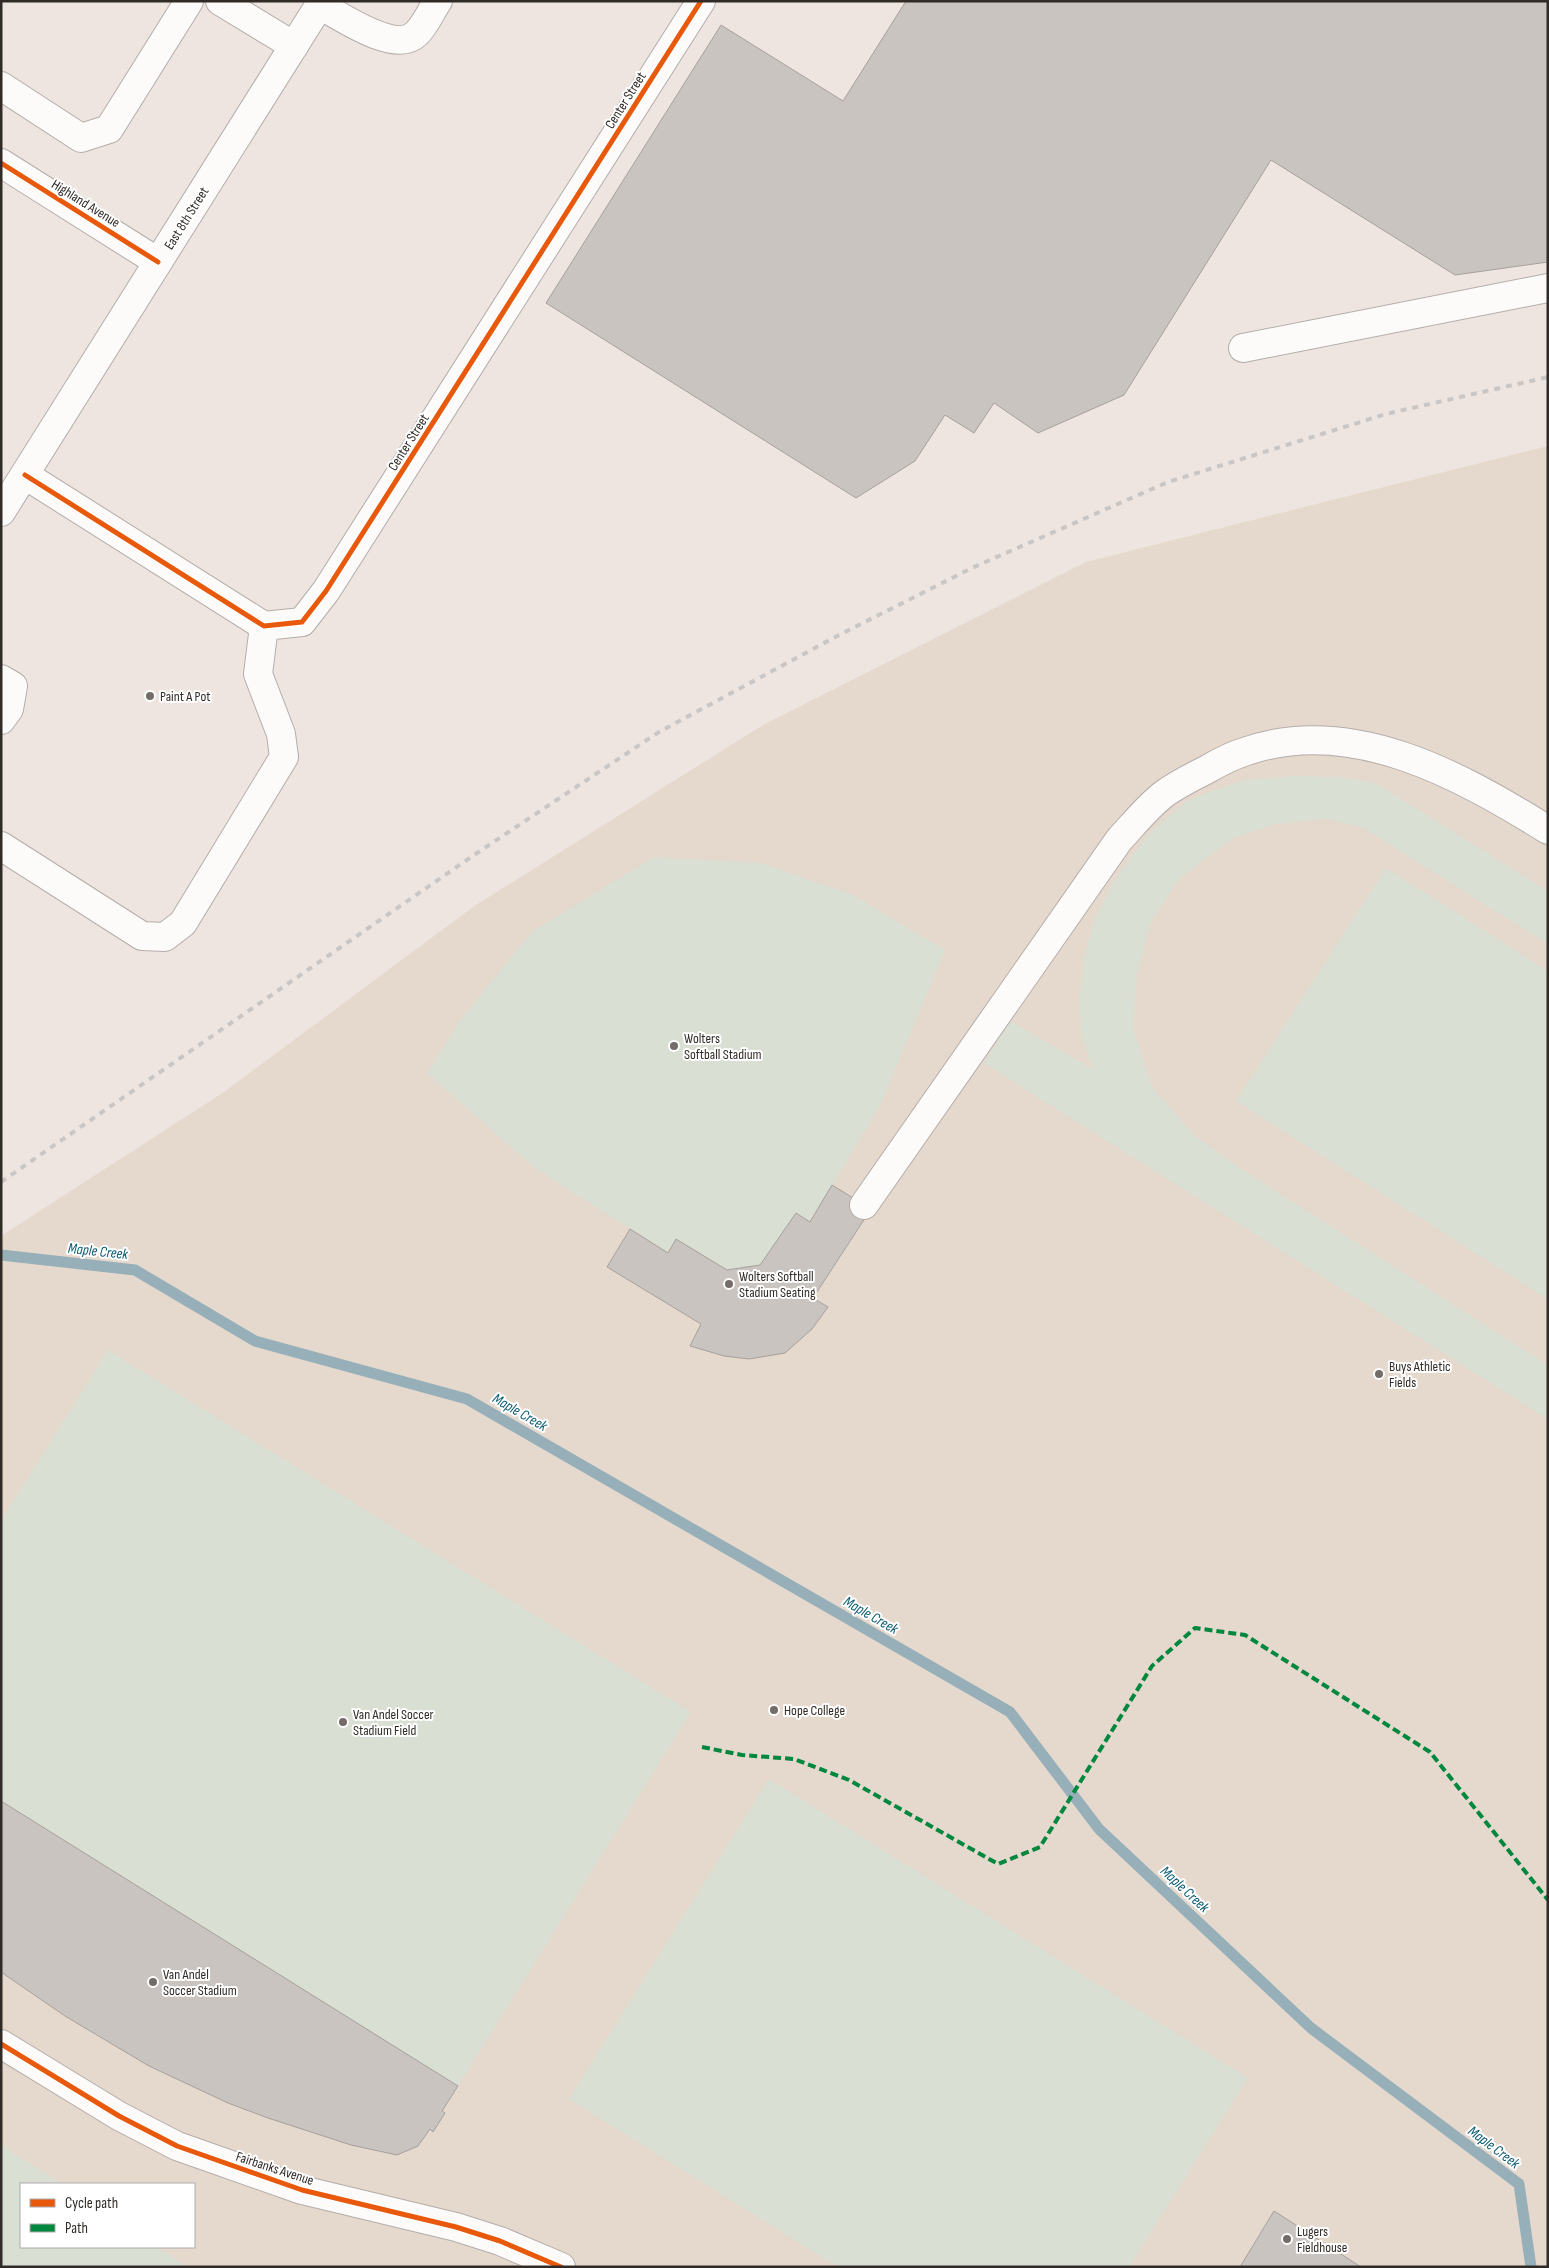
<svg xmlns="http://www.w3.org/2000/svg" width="1549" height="2268" viewBox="0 0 1549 2268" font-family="'Sofia Sans Condensed',sans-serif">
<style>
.education{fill:#e5d8cd;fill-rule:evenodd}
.green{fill:#d9dfd3}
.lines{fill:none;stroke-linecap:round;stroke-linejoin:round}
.stream{stroke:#96afb8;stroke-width:11}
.building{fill:#cac4c0;stroke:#a6a09c}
.minor-casing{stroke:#b4ada9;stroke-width:30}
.major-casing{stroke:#b4ada9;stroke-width:30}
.minor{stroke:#fcfbfa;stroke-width:28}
.major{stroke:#fcfbfa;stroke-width:28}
.rail{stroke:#c9c6c5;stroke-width:4;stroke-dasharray:6 6;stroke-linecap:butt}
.quiet{stroke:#00873e;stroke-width:4;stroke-dasharray:8 4;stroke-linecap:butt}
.cycleway-casing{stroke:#fff;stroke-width:8}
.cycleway{stroke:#e8590c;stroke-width:5}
.poi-dot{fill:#736c68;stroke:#fff;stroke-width:2}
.labels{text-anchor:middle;stroke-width:4;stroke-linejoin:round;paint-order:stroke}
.street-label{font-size:14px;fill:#312b27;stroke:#fff}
.poi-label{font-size:14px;fill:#312b27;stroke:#fff;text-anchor:start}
.water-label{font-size:15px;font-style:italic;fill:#0b5c72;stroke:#fff}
</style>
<rect width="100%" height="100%" fill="#eee5e1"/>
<!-- education -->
<path class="education" d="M 1548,446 L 1548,2267 L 1,2267 L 1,1236 L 224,1092 L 473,907 L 763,725 L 1086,562 ZM 21,2184 L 194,2184 L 194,2247 L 21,2247 Z"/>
<!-- green -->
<path class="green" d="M 1296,776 L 1342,777 L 1376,783 L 1548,891 L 1548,944 L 1362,827 L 1326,819 L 1276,824 L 1231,839 L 1179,879 L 1151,922 L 1137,975 L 1133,1027 L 1152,1087 L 1194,1135 L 1240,1168 L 1548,1365 L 1548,1419 L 984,1063 L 1010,1021 L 1093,1069 L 1082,1038 L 1079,1001 L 1084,958 L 1095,918 L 1117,876 L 1151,831 L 1189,800 L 1244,780 Z
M 654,857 L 761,863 L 853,895 L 945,950 L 880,1106 L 810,1222 L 796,1213 L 760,1265 L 727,1270 L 676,1239 L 668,1253 L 535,1168 L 427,1073 L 461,1019 L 532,932 Z
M 1386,868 L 1548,971 L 1548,1299 L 1236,1101 Z
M 108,1350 L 691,1712 L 458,2086 L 1,1801 L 1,1521 Z
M 769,1779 L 1248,2078 L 1129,2267 L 838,2267 L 569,2099 Z
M 1,2145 L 62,2184 L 21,2184 L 21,2247 L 157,2247 L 188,2267 L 1,2267 Z"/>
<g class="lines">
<!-- stream -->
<path class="stream" d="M 1,1255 L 135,1270 L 255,1341 L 467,1399 L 1010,1712 L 1099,1829 L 1311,2028 L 1519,2184 L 1531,2267"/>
</g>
<!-- building -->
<path class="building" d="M 906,1 L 1548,1 L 1548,262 L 1455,275 L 1271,160 L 1124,395 L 1038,433 L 994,403 L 974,433 L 945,415 L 915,461 L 856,498 L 546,303 L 721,25 L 843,101 Z
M 832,1185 L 871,1209 L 813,1298 L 828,1307 L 812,1329 L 785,1353 L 749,1359 L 724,1356 L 690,1346 L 701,1324 L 607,1267 L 630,1229 L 668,1253 L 676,1239 L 727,1270 L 760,1265 L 796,1213 L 810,1222 Z
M 1,1801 L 458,2086 L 442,2111 L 445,2113 L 433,2132 L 430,2129 L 418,2146 L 397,2155 L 351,2145 L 268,2118 L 228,2103 L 149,2066 L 65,2016 L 1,1972 Z
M 1274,2211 L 1361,2267 L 1240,2267 Z"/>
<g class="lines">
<defs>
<path id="minor" d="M 220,1 L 294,46
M 320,5 C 340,16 395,54 416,34 C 425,26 431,11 438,1
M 1,86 L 81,138 L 109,129 L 189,1
M 1,163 L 158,262
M 1243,348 L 1548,288
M 25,475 L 264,626 L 302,622 L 326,591 L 701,1
M 1,679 L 13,686 L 9,709 L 1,720
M 1,846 L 142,936 L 165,937 L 183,923 L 284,757 L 281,734 L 258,674 L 264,626
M 864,1205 L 1119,840 C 1133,825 1147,807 1164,794 C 1176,785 1192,777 1206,770 C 1218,763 1231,756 1244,752 C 1350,714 1460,775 1548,830
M 1,2044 L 119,2116 L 177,2146 L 302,2190 L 456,2227 L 500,2241 L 561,2267"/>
<path id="major" d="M 1,512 L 322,1"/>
</defs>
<!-- minor casing -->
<use href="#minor" class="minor-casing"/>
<!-- major casing -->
<use href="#major" class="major-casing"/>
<!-- minor -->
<use href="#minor" class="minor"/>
<!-- major -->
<use href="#major" class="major"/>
<!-- rail -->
<path class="rail" d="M 1,1182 L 474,855 L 659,732 L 839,635 L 974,567 L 1168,482 L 1386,414 L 1548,377"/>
<!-- quiet -->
<path class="quiet" d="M 702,1747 L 742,1755 L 794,1759 L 849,1780 L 998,1864 L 1040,1847 L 1152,1666 L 1195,1628 L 1245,1635 L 1430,1752 L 1548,1900"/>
<defs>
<path id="cycleway" d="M 1,163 L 158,262
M 25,475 L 264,626 L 302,622 L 326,591 L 701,1
M 1,2044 L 119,2116 L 177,2146 L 302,2190 L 456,2227 L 500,2241 L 561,2267"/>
</defs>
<!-- cycleway casing -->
<use href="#cycleway" class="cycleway-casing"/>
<!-- cycleway -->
<use href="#cycleway" class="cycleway"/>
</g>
<!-- markers -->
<g class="poi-dot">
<circle cx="150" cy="696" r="5"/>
<circle cx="674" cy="1046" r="5"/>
<circle cx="729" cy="1284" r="5"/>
<circle cx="1379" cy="1374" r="5"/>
<circle cx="774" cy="1710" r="5"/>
<circle cx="343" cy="1722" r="5"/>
<circle cx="153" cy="1982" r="5"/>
<circle cx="1287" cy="2239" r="5"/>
</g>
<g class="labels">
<!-- street labels -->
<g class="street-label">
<text transform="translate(625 100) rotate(-58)" y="5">Center Street</text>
<text transform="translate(86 203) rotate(32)" y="5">Highland Avenue</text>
<text transform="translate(186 218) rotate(-58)" y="5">East 8th Street</text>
<text transform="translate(408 442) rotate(-58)" y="5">Center Street</text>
<text transform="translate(275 2168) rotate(18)" y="5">Fairbanks Avenue</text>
</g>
<!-- poi labels -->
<g class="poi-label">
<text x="160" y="701">Paint A Pot</text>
<text x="684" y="1043">Wolters<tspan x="684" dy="16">Softball Stadium</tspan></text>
<text x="739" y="1281">Wolters Softball<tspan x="739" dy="16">Stadium Seating</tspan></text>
<text x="1389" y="1371">Buys Athletic<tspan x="1389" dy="16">Fields</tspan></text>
<text x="784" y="1715">Hope College</text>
<text x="353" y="1719">Van Andel Soccer<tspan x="353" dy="16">Stadium Field</tspan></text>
<text x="163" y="1979">Van Andel<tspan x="163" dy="16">Soccer Stadium</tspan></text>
<text x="1297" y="2236">Lugers<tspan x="1297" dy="16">Fieldhouse</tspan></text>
</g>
<!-- water labels -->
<g class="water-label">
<text transform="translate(98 1251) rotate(6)" y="5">Maple Creek</text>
<text transform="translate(520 1412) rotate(30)" y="5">Maple Creek</text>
<text transform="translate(871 1615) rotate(30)" y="5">Maple Creek</text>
<text transform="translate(1185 1889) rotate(43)" y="5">Maple Creek</text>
<text transform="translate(1494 2147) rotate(37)" y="5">Maple Creek</text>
</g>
</g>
<!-- border -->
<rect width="1549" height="2268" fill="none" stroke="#312b27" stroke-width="5"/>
<!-- legend -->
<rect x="20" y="2183" width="175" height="65" fill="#ffffff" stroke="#adaaa9"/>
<rect x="30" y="2199" width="25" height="8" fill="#e8590c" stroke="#adaaa9"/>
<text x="65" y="2208" font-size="15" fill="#312b27">Cycle path</text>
<rect x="30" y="2224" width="25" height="8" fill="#00873e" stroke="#adaaa9"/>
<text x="65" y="2233" font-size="15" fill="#312b27">Path</text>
</svg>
